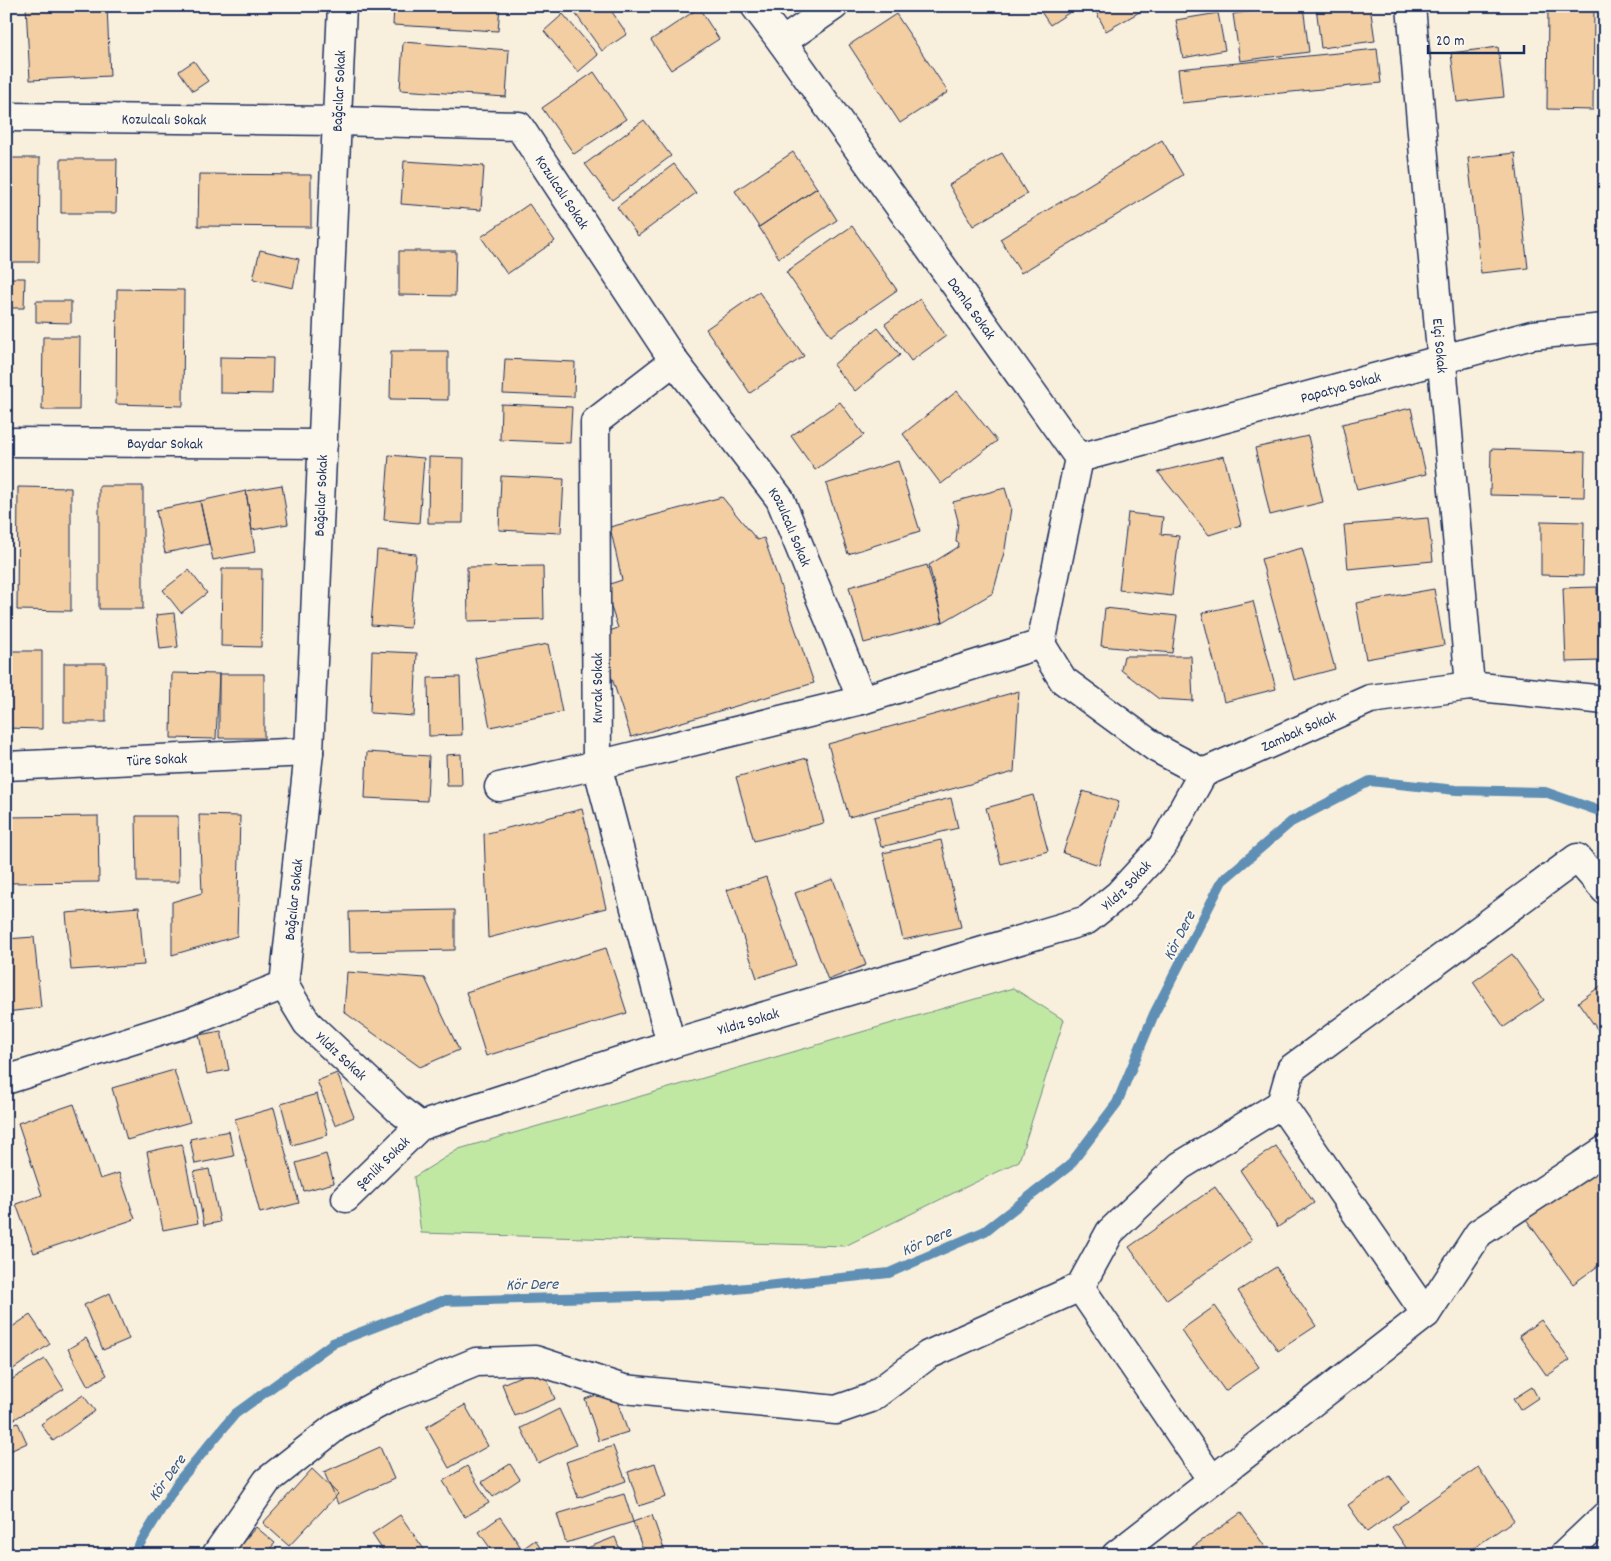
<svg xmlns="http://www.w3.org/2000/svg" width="1611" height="1561" viewBox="0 0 1611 1561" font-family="Dekko,sans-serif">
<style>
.green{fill:#c1e8a3;stroke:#6e8c80}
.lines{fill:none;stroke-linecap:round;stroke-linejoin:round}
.stream{stroke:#5f8fb4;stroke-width:10}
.building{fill:#f2cea2;stroke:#1b2f5e}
.minor-casing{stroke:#1b2f5e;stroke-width:31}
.minor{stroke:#fbf7ec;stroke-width:28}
.labels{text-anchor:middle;stroke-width:4;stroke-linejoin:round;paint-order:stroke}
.street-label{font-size:15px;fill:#1b2f5e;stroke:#fbf7ec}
.water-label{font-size:16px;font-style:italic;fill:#375782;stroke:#fbf7ec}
</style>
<rect width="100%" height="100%" fill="#f9efdd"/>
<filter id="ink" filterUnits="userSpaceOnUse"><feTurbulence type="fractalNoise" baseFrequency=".02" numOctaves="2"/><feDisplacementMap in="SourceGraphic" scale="10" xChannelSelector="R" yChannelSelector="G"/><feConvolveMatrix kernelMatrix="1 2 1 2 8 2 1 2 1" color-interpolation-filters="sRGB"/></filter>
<g filter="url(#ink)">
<!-- green -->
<path class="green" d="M 1013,988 L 1064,1020 L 1019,1161 L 845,1246 L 421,1233 L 414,1177 L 459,1149 Z"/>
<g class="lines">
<!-- stream -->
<path class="stream" d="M 133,1555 L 178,1482 L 235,1414 L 333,1343 L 442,1301 L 679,1295 L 889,1273 L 985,1231 L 1069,1166 L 1117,1103 L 1154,1014 L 1222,881 L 1291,822 L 1370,781 L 1456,790 L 1545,792 L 1605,813"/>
</g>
<!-- building -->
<path class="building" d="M 26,6 L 107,6 L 110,76 L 30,80 Z
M 394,6 L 500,6 L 498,31 L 393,25 Z
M 570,6 L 608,6 L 627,34 L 602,51 Z
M 1037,6 L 1077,6 L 1078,7 L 1050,25 Z
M 1093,6 L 1150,6 L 1106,31 Z
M 1291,6 L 1303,6 L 1309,52 L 1240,61 L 1233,14 Z
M 1316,6 L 1370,6 L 1375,41 L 1321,48 Z
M 1548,6 L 1594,6 L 1593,110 L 1547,109 Z
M 1602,6 L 1605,6 L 1605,71 Z
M 699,8 L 719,39 L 671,70 L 651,40 Z
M 1218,13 L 1225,50 L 1183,58 L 1176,20 Z
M 563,14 L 598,55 L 578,72 L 544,31 Z
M 896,14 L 948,92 L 900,123 L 849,45 Z
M 403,42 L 509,50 L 506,97 L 400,90 Z
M 1498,47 L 1504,97 L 1457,102 L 1451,53 Z
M 1377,49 L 1381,83 L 1182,103 L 1178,69 Z
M 194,61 L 208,81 L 193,91 L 179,71 Z
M 594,72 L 626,119 L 574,154 L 542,108 Z
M 644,120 L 671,156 L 612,200 L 585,164 Z
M 1162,140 L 1183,175 L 1021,273 L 1000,239 Z
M 793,152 L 817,188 L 759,227 L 735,191 Z
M 1002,153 L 1027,194 L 973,226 L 949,185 Z
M 1515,153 L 1528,268 L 1481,273 L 1468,158 Z
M 6,158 L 40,158 L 39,262 L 6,262 Z
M 61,159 L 117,159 L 116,213 L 61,213 Z
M 404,161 L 484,166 L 481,210 L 401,204 Z
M 674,164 L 696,193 L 638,236 L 617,207 Z
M 199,174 L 311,175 L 311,227 L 198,226 Z
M 817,188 L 837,220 L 779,258 L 759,227 Z
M 529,204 L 555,241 L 507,274 L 481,237 Z
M 852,226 L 897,290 L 831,336 L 786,272 Z
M 260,250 L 299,259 L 293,288 L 253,279 Z
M 399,251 L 456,251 L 455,296 L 399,295 Z
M 6,278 L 25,278 L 24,308 L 6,308 Z
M 117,289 L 184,290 L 183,406 L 116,404 Z
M 759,292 L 804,356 L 750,393 L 706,329 Z
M 920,299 L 946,336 L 911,361 L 885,324 Z
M 36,301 L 71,301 L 71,323 L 36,322 Z
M 878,328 L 900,355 L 855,391 L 833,365 Z
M 43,337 L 80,337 L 79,410 L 42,410 Z
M 391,351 L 448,351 L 448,400 L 390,399 Z
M 220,357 L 273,358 L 272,394 L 220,393 Z
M 505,359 L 575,362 L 574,397 L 503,394 Z
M 957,391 L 997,441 L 941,484 L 903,434 Z
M 840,402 L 864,435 L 815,470 L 791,436 Z
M 501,404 L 572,407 L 570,443 L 500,440 Z
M 1411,408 L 1426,474 L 1357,490 L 1342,424 Z
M 1308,436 L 1323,502 L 1270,515 L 1255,448 Z
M 1491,449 L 1585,452 L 1584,497 L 1490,495 Z
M 389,455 L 424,458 L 419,523 L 384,520 Z
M 1224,456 L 1241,525 L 1209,535 L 1158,472 Z
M 429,457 L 464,458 L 463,523 L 428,523 Z
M 898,461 L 920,531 L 848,554 L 826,484 Z
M 501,476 L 564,479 L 561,533 L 499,530 Z
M 282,485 L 288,524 L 252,530 L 246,491 Z
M 99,486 L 143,486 L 143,609 L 99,609 Z
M 18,487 L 71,488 L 71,611 L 17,610 Z
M 1005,488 L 1011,508 L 1005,549 L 993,593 L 943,622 L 929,565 L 958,547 L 959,543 L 956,542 L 958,521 L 953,502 Z
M 246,491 L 255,552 L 213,560 L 200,501 Z
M 722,497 L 757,540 L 764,538 L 814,683 L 631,737 L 598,635 L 618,628 L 604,586 L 622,580 L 610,527 Z
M 200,501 L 209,544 L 165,553 L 156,510 Z
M 1128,513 L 1163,517 L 1161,534 L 1179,536 L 1172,596 L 1119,590 Z
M 1428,518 L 1433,561 L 1348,569 L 1344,525 Z
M 1541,521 L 1584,522 L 1583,576 L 1541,575 Z
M 1302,548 L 1335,669 L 1294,680 L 1261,559 Z
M 377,550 L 416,554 L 410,628 L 371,625 Z
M 927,565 L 943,622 L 864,643 L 849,587 Z
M 543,566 L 544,619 L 468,621 L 467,567 Z
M 222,569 L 262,569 L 261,647 L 221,646 Z
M 189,570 L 207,593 L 181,613 L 163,590 Z
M 1597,587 L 1600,661 L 1566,662 L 1563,588 Z
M 1434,589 L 1444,645 L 1366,659 L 1356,603 Z
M 1253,601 L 1276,689 L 1224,702 L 1202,613 Z
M 1105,608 L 1177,616 L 1172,653 L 1101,646 Z
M 174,613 L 178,647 L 160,649 L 156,615 Z
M 548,644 L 562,712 L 490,727 L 475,658 Z
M 6,651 L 42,651 L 42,729 L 6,728 Z
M 372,651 L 417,653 L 414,716 L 370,713 Z
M 1124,656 L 1191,656 L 1193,701 L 1159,699 L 1121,670 Z
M 64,663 L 106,663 L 106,722 L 64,722 Z
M 172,673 L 219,674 L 216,739 L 171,738 Z
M 219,674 L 264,674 L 264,738 L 219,738 Z
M 460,677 L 462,735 L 429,736 L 428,678 Z
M 1019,691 L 1014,772 L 849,817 L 828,744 Z
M 367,752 L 429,756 L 427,801 L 365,798 Z
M 461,754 L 462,786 L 447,786 L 446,755 Z
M 807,758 L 824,823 L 754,841 L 736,777 Z
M 1083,791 L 1119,802 L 1099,865 L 1063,853 Z
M 1033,795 L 1048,851 L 1001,864 L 986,808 Z
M 951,798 L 958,828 L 881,847 L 874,817 Z
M 582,809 L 606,908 L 488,938 L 484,834 Z
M 199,815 L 240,816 L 237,936 L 172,955 L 172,902 L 202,893 Z
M 98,816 L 99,882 L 6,883 L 6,817 Z
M 136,816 L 178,816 L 179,882 L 137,882 Z
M 941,840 L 961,927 L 903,940 L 883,853 Z
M 766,877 L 796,965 L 757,978 L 727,890 Z
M 833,879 L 866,965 L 828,980 L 795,893 Z
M 139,907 L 144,965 L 71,970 L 66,913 Z
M 455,910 L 455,950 L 350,952 L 349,912 Z
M 34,937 L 41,1008 L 6,1012 L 6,939 Z
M 606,948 L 627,1013 L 486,1056 L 466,992 Z
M 1512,954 L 1544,1000 L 1504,1027 L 1473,982 Z
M 347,972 L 425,978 L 459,1050 L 420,1067 L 344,1012 Z
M 1605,983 L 1605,1034 L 1602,1036 L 1578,1002 Z
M 221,1031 L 229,1070 L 207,1074 L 199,1035 Z
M 174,1070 L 190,1122 L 127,1140 L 112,1088 Z
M 337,1073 L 354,1117 L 335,1125 L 317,1081 Z
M 317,1094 L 328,1135 L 292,1145 L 281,1104 Z
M 74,1104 L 100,1179 L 119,1173 L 135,1219 L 34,1253 L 16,1204 L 42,1195 L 18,1123 Z
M 274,1108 L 299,1203 L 260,1213 L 235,1119 Z
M 229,1131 L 234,1156 L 195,1164 L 190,1139 Z
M 182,1144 L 198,1223 L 163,1230 L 147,1152 Z
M 1276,1146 L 1314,1203 L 1278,1227 L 1240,1170 Z
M 326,1154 L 334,1183 L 304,1191 L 296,1163 Z
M 1605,1156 L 1605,1261 L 1573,1284 L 1523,1215 Z
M 209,1169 L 220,1222 L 204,1225 L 194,1172 Z
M 1215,1187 L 1252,1240 L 1167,1300 L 1129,1247 Z
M 1276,1267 L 1316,1326 L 1278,1351 L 1238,1291 Z
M 110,1293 L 129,1339 L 103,1350 L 84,1305 Z
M 1215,1306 L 1259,1367 L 1225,1391 L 1181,1330 Z
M 30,1315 L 50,1344 L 6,1374 L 6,1331 Z
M 1541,1320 L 1570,1360 L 1547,1376 L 1519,1336 Z
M 86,1338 L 107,1375 L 88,1386 L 68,1349 Z
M 45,1359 L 64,1389 L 13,1420 L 6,1410 L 6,1383 Z
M 542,1367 L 555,1399 L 515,1416 L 502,1384 Z
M 1532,1387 L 1538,1398 L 1520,1410 L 1513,1399 Z
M 613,1389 L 628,1432 L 599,1441 L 585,1399 Z
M 83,1395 L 95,1411 L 53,1441 L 41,1424 Z
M 465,1405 L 488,1446 L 449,1468 L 426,1427 Z
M 559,1409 L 576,1445 L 538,1463 L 521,1428 Z
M 18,1423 L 27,1443 L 6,1453 L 6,1428 Z
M 613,1446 L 626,1481 L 578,1498 L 566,1462 Z
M 380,1447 L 394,1479 L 338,1504 L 324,1472 Z
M 655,1463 L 666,1497 L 639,1506 L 628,1472 Z
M 510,1464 L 520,1479 L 493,1497 L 482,1482 Z
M 467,1466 L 489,1503 L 465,1517 L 443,1481 Z
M 1478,1467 L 1514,1520 L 1464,1555 L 1411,1555 L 1392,1527 Z
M 312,1469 L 338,1494 L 289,1546 L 263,1523 Z
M 1390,1476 L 1409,1502 L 1367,1532 L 1348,1505 Z
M 624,1494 L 633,1522 L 566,1543 L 557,1514 Z
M 1241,1513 L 1271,1555 L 1194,1555 L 1190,1549 Z
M 400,1515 L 428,1555 L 386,1555 L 372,1534 Z
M 652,1515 L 666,1555 L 645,1555 L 633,1522 Z
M 500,1517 L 520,1546 L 508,1555 L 495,1555 L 479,1532 Z
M 256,1527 L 275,1543 L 265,1555 L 232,1555 Z
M 615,1537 L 622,1555 L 578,1555 L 577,1552 Z
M 535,1540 L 545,1555 L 514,1555 Z"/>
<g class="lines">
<defs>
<g id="minor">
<path id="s1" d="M 755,6 L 782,42 L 1079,458 L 1041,644"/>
<path id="s2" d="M 1411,6 L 1470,686"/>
<path d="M 782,42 L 834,6"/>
<path id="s3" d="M 6,117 L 337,121 L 519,126 L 674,361 L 780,499 L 862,700"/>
<path id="s4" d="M 6,442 L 323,444"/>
<path id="s5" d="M 1079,458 L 1532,335 L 1605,328"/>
<path id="s6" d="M 1041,644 L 1063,680 L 1156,748 L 1203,773 L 1370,699 L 1470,686 L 1605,700"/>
<path id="s7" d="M 6,766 L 309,752"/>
<path d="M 499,787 L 597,765 L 862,700 L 1041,644"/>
<path id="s8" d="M 284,985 L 307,1023 L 397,1108 L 420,1126 L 671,1044 L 1087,920 L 1119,894 L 1162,847 L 1203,773"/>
<path id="s9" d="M 284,985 L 309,752 L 342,6"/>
<path d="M 671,1044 L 597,765 L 595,422 L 674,361"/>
<path d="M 6,1080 L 190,1022 L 284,985"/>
<path id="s10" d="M 346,1198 L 420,1126"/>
<path d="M 1080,1287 L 1212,1480"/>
<path d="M 1426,1314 L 1281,1104 L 1291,1069 L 1577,858 L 1605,890"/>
<path d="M 216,1555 L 267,1481 L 337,1426 L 393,1396 L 476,1362 L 535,1360 L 624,1389 L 836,1410 L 871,1398 L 928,1355 L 1080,1287 L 1110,1232 L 1180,1166 L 1281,1104"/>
<path d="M 1116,1555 L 1426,1314 L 1479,1233 L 1605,1150"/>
<path d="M 1564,1555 L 1605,1516"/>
</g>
</defs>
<!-- minor casing -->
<use href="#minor" class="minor-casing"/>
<!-- minor -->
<use href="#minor" class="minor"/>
</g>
</g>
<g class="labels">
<!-- street labels -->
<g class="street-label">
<text dy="5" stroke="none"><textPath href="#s9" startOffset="896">Bağcılar Sokak</textPath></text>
<text dy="5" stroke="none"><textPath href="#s3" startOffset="158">Kozulcalı Sokak</textPath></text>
<text dy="5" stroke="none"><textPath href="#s3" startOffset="592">Kozulcalı Sokak</textPath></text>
<text dy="5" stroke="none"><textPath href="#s1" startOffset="372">Damla Sokak</textPath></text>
<text dy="5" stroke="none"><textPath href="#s2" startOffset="341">Elçi Sokak</textPath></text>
<text dy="5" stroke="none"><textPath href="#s5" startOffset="271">Papatya Sokak</textPath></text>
<text dy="5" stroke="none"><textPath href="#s4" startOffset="159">Baydar Sokak</textPath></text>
<text dy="5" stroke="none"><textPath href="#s9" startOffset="491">Bağcılar Sokak</textPath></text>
<text dy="5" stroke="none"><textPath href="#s3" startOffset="998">Kozulcalı Sokak</textPath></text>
<text transform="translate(597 688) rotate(-90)" y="5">Kıvrak Sokak</text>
<text dy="5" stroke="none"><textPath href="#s6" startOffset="315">Zambak Sokak</textPath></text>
<text dy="5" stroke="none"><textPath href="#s7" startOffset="151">Türe Sokak</textPath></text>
<text dy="5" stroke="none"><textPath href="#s8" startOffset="948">Yıldız Sokak</textPath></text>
<text dy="5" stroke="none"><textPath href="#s9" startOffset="86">Bağcılar Sokak</textPath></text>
<text dy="5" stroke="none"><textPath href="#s8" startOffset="542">Yıldız Sokak</textPath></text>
<text dy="5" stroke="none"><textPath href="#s8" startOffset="92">Yıldız Sokak</textPath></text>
<text dy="5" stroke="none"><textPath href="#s10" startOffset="51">Şenlik Sokak</textPath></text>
</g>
<!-- water labels -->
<g class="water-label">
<text transform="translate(1178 935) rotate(-63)" y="6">Kör Dere</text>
<text transform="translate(926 1240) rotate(-23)" y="6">Kör Dere</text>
<text transform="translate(532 1283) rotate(-1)" y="6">Kör Dere</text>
<text transform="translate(166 1477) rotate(-54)" y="6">Kör Dere</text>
</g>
</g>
<!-- margin -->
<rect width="1611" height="1561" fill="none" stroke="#fbf7ec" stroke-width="25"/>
<rect x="12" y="12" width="1586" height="1536" fill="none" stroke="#1b2f5e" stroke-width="2" filter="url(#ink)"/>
<!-- scale -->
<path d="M1428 45v8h96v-8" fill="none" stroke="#1b2f5e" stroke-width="2.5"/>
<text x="1436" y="45" font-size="15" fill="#1b2f5e" stroke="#fbf7ec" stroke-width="4" paint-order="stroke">20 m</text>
</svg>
